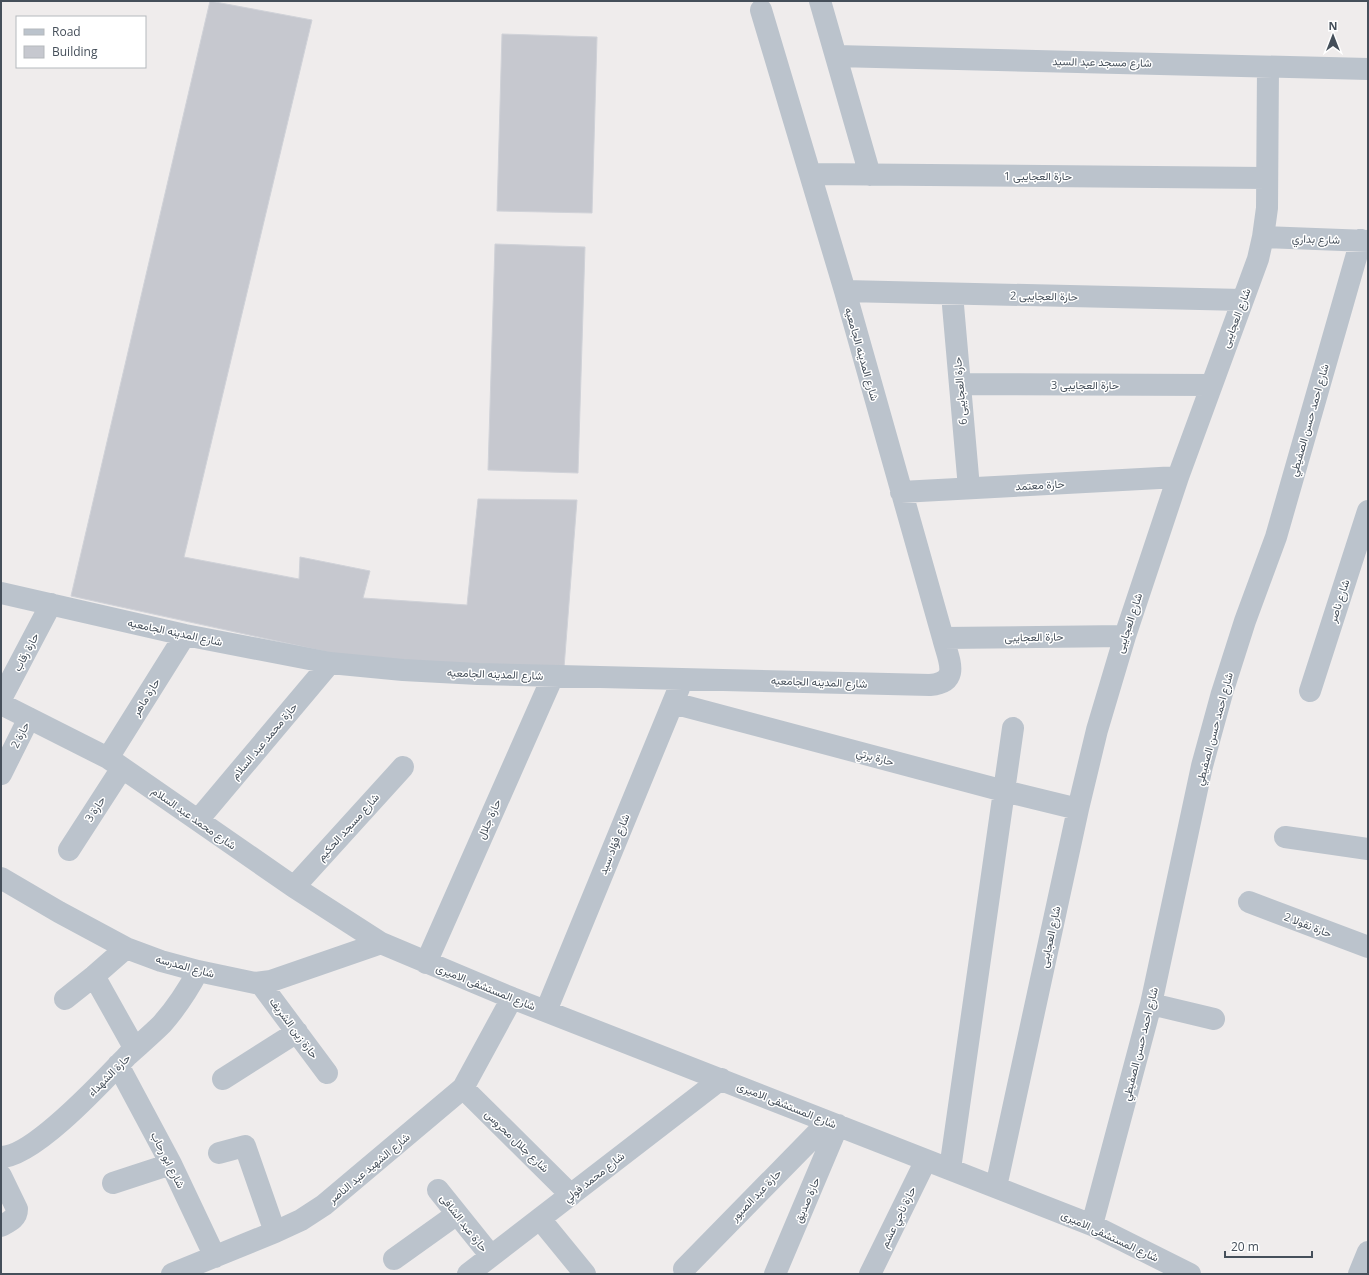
<svg xmlns="http://www.w3.org/2000/svg" width="1369" height="1275" viewBox="0 0 1369 1275" font-family="'Open Sans',Vazirmatn,sans-serif">
<style>
.building{fill:#c6c8cf;stroke:#d0d2d8}
.lines{fill:none;stroke-linecap:round;stroke-linejoin:round}
.minor{stroke:#bbc3cc;stroke-width:22}
.labels{text-anchor:middle;stroke-width:3;stroke-linejoin:round;paint-order:stroke}
.street-label{font-size:11px;fill:#454f5a;stroke:#fff}
</style>
<rect width="100%" height="100%" fill="#efecec"/>
<!-- building -->
<path class="building" d="M 210,1 L 312,20 L 184,557 L 299,579 L 300,557 L 370,571 L 363,598 L 467,605 L 478,499 L 577,500 L 564,668 L 377,663 L 71,596 Z
M 502,34 L 597,37 L 592,213 L 497,211 Z
M 495,244 L 585,247 L 578,473 L 488,470 Z"/>
<g class="lines">
<!-- minor -->
<path class="minor" d="M 820,1 L 870,175
M 836,56 L 1368,69
M 810,174 L 1266,178
M 1263,237 L 1368,241
M 845,291 L 1243,300
M 952,294 L 969,488
M 960,384 L 1211,385
M 901,492 L 1178,477
M 1,593 L 185,635 L 330,663 L 403,670 L 478,674 L 930,685 C 962,682 948,659 943,638 L 845,291 L 761,10
M 943,638 L 1125,636
M 1310,691 L 1368,511
M 1,699 L 51,604
M 673,703 L 1004,791 L 1078,809
M 1,704 L 108,758 L 294,887 L 381,943 L 512,998 L 1092,1225 L 1190,1274
M 108,758 L 185,635
M 1,774 L 29,718
M 198,820 L 330,663
M 1285,837 L 1368,849
M 69,850 L 122,768
M 1,878 L 59,912 L 126,948 L 161,961 L 198,971 L 255,983 L 271,981 L 381,943
M 294,887 L 403,767
M 1249,902 L 1368,947
M 426,963 L 553,676
M 94,976 L 135,1049
M 260,983 L 327,1073
M 65,999 L 94,976 L 126,948
M 1151,1004 L 1214,1019
M 546,1011 L 679,688
M 118,1065 L 171,1164 L 215,1257
M 223,1079 L 297,1032
M 463,1088 L 571,1195
M 219,1153 L 245,1146 L 275,1232
M 1,1157 C 34,1157 104,1080 128,1055 C 139,1045 151,1035 162,1024 C 176,1008 188,990 198,971
M 950,1169 L 1013,728
M 1,1176 L 17,1209 C 17,1219 8,1222 1,1226
M 113,1183 L 171,1164
M 996,1187 L 1078,809 L 1097,730 L 1125,636 L 1178,477 L 1258,259 L 1263,237 L 1267,208 L 1268,67
M 438,1190 L 491,1256
M 540,1219 L 585,1274
M 1092,1225 L 1151,1004 L 1202,766 L 1222,693 L 1245,621 L 1276,537 L 1361,240
M 394,1259 L 457,1214
M 684,1269 L 828,1122
M 172,1274 L 275,1232 L 301,1220 L 324,1205 L 463,1088 L 512,998
M 468,1274 L 721,1079
M 775,1274 L 838,1125
M 870,1274 L 926,1160
M 1359,1274 L 1368,1252"/>
</g>
<g class="labels">
<!-- street labels -->
<g class="street-label">
<text transform="translate(1102 62) rotate(1)" y="4">شارع مسجد عبد السيد</text>
<text x="1038" y="180">حارة العجايبى 1</text>
<text transform="translate(1316 239) rotate(2)" y="4">شارع بداري</text>
<text transform="translate(1044 296) rotate(1)" y="4">حارة العجايبى 2</text>
<text transform="translate(1236 318) rotate(-69)" y="4">شارع العجايبى</text>
<text transform="translate(862 354) rotate(74)" y="4">شارع المدينه الجامعيه</text>
<text x="1085" y="389">حارة العجايبى 3</text>
<text transform="translate(960 391) rotate(-95)" y="4">حارة العجايبى 6</text>
<text transform="translate(1309 420) rotate(-74)" y="4">شارع احمد حسن الصفيطي</text>
<text transform="translate(1040 485) rotate(-3)" y="4">حارة معتمد</text>
<text transform="translate(1339 601) rotate(-72)" y="4">شارع ناصر</text>
<text transform="translate(1129 623) rotate(-72)" y="4">شارع العجايبى</text>
<text transform="translate(175 632) rotate(12)" y="4">شارع المدينه الجامعيه</text>
<text transform="translate(1034 637) rotate(-1)" y="4">حارة العجايبى</text>
<text transform="translate(26 652) rotate(-62)" y="4">حارة رقاب</text>
<text transform="translate(495 674) rotate(2)" y="4">شارع المدينه الجامعيه</text>
<text transform="translate(819 682) rotate(2)" y="4">شارع المدينه الجامعيه</text>
<text transform="translate(146 697) rotate(-58)" y="4">حارة ماهر</text>
<text transform="translate(1214 729) rotate(-75)" y="4">شارع احمد حسن الصفيطي</text>
<text transform="translate(20 735) rotate(-64)" y="4">حارة 2</text>
<text transform="translate(264 741) rotate(-50)" y="4">حارة محمد عبد السلام</text>
<text transform="translate(875 757) rotate(15)" y="4">حارة برتي</text>
<text transform="translate(95 809) rotate(-57)" y="4">حارة 3</text>
<text transform="translate(194 818) rotate(35)" y="4">شارع محمد عبد السلام</text>
<text transform="translate(489 819) rotate(-66)" y="4">حارة جلال</text>
<text transform="translate(348 827) rotate(-48)" y="4">شارع مسجد الحكيم</text>
<text transform="translate(614 844) rotate(-68)" y="4">شارع فؤاد سيد</text>
<text transform="translate(1308 925) rotate(21)" y="4">حارة نقولا 2</text>
<text transform="translate(1050 937) rotate(-78)" y="4">شارع العجايبى</text>
<text transform="translate(185 966) rotate(15)" y="4">شارع المدرسه</text>
<text transform="translate(486 987) rotate(22)" y="4">شارع المستشفى الاميرى</text>
<text transform="translate(294 1028) rotate(53)" y="4">حارة زين الشريف</text>
<text transform="translate(1140 1044) rotate(-76)" y="4">شارع احمد حسن الصفيطي</text>
<text transform="translate(109 1075) rotate(-45)" y="4">حارة الشهداء</text>
<text transform="translate(787 1105) rotate(22)" y="4">شارع المستشفى الاميرى</text>
<text transform="translate(517 1141) rotate(44)" y="4">شارع جلال محروس</text>
<text transform="translate(168 1160) rotate(63)" y="4">شارع ابو رحاب</text>
<text transform="translate(369 1168) rotate(-40)" y="4">شارع الشهيد عبد الناصر</text>
<text transform="translate(594 1177) rotate(-38)" y="4">شارع محمد فولي</text>
<text transform="translate(756 1195) rotate(-46)" y="4">حارة عبد الصبور</text>
<text transform="translate(807 1200) rotate(-67)" y="4">حارة صديق</text>
<text transform="translate(898 1217) rotate(-64)" y="4">حارة ناجي عشم</text>
<text transform="translate(464 1223) rotate(52)" y="4">حارة عبد الشافى</text>
<text transform="translate(1110 1236) rotate(25)" y="4">شارع المستشفى الاميرى</text>
</g>
</g>
<!-- border -->
<rect width="1369" height="1275" fill="none" stroke="#454f5a" stroke-width="4"/>
<!-- legend -->
<rect x="16" y="16" width="130" height="52" fill="#ffffff" stroke="#b5b9bd"/>
<rect x="24" y="29" width="20" height="6" fill="#bbc3cc" stroke="#b5b9bd"/>
<text x="52" y="36" font-size="12" fill="#454f5a">Road</text>
<rect x="24" y="46" width="20" height="12" fill="#c6c8cf" stroke="#b5b9bd"/>
<text x="52" y="56" font-size="12" fill="#454f5a">Building</text>
<!-- north arrow -->
<g transform="translate(1333 36)" stroke="#ffffff" stroke-width="3" paint-order="stroke">
<path d="M0-3L7 15L0 10L-7 15Z" fill="#454f5a"/>
<text y="-6" font-size="11" font-weight="bold" text-anchor="middle" fill="#454f5a">N</text>
</g>
<!-- scale -->
<path d="M1225 1251v6h87v-6" fill="none" stroke="#454f5a" stroke-width="2"/>
<text x="1231" y="1251" font-size="12" fill="#454f5a" stroke="#ffffff" stroke-width="3" paint-order="stroke">20 m</text>
</svg>
